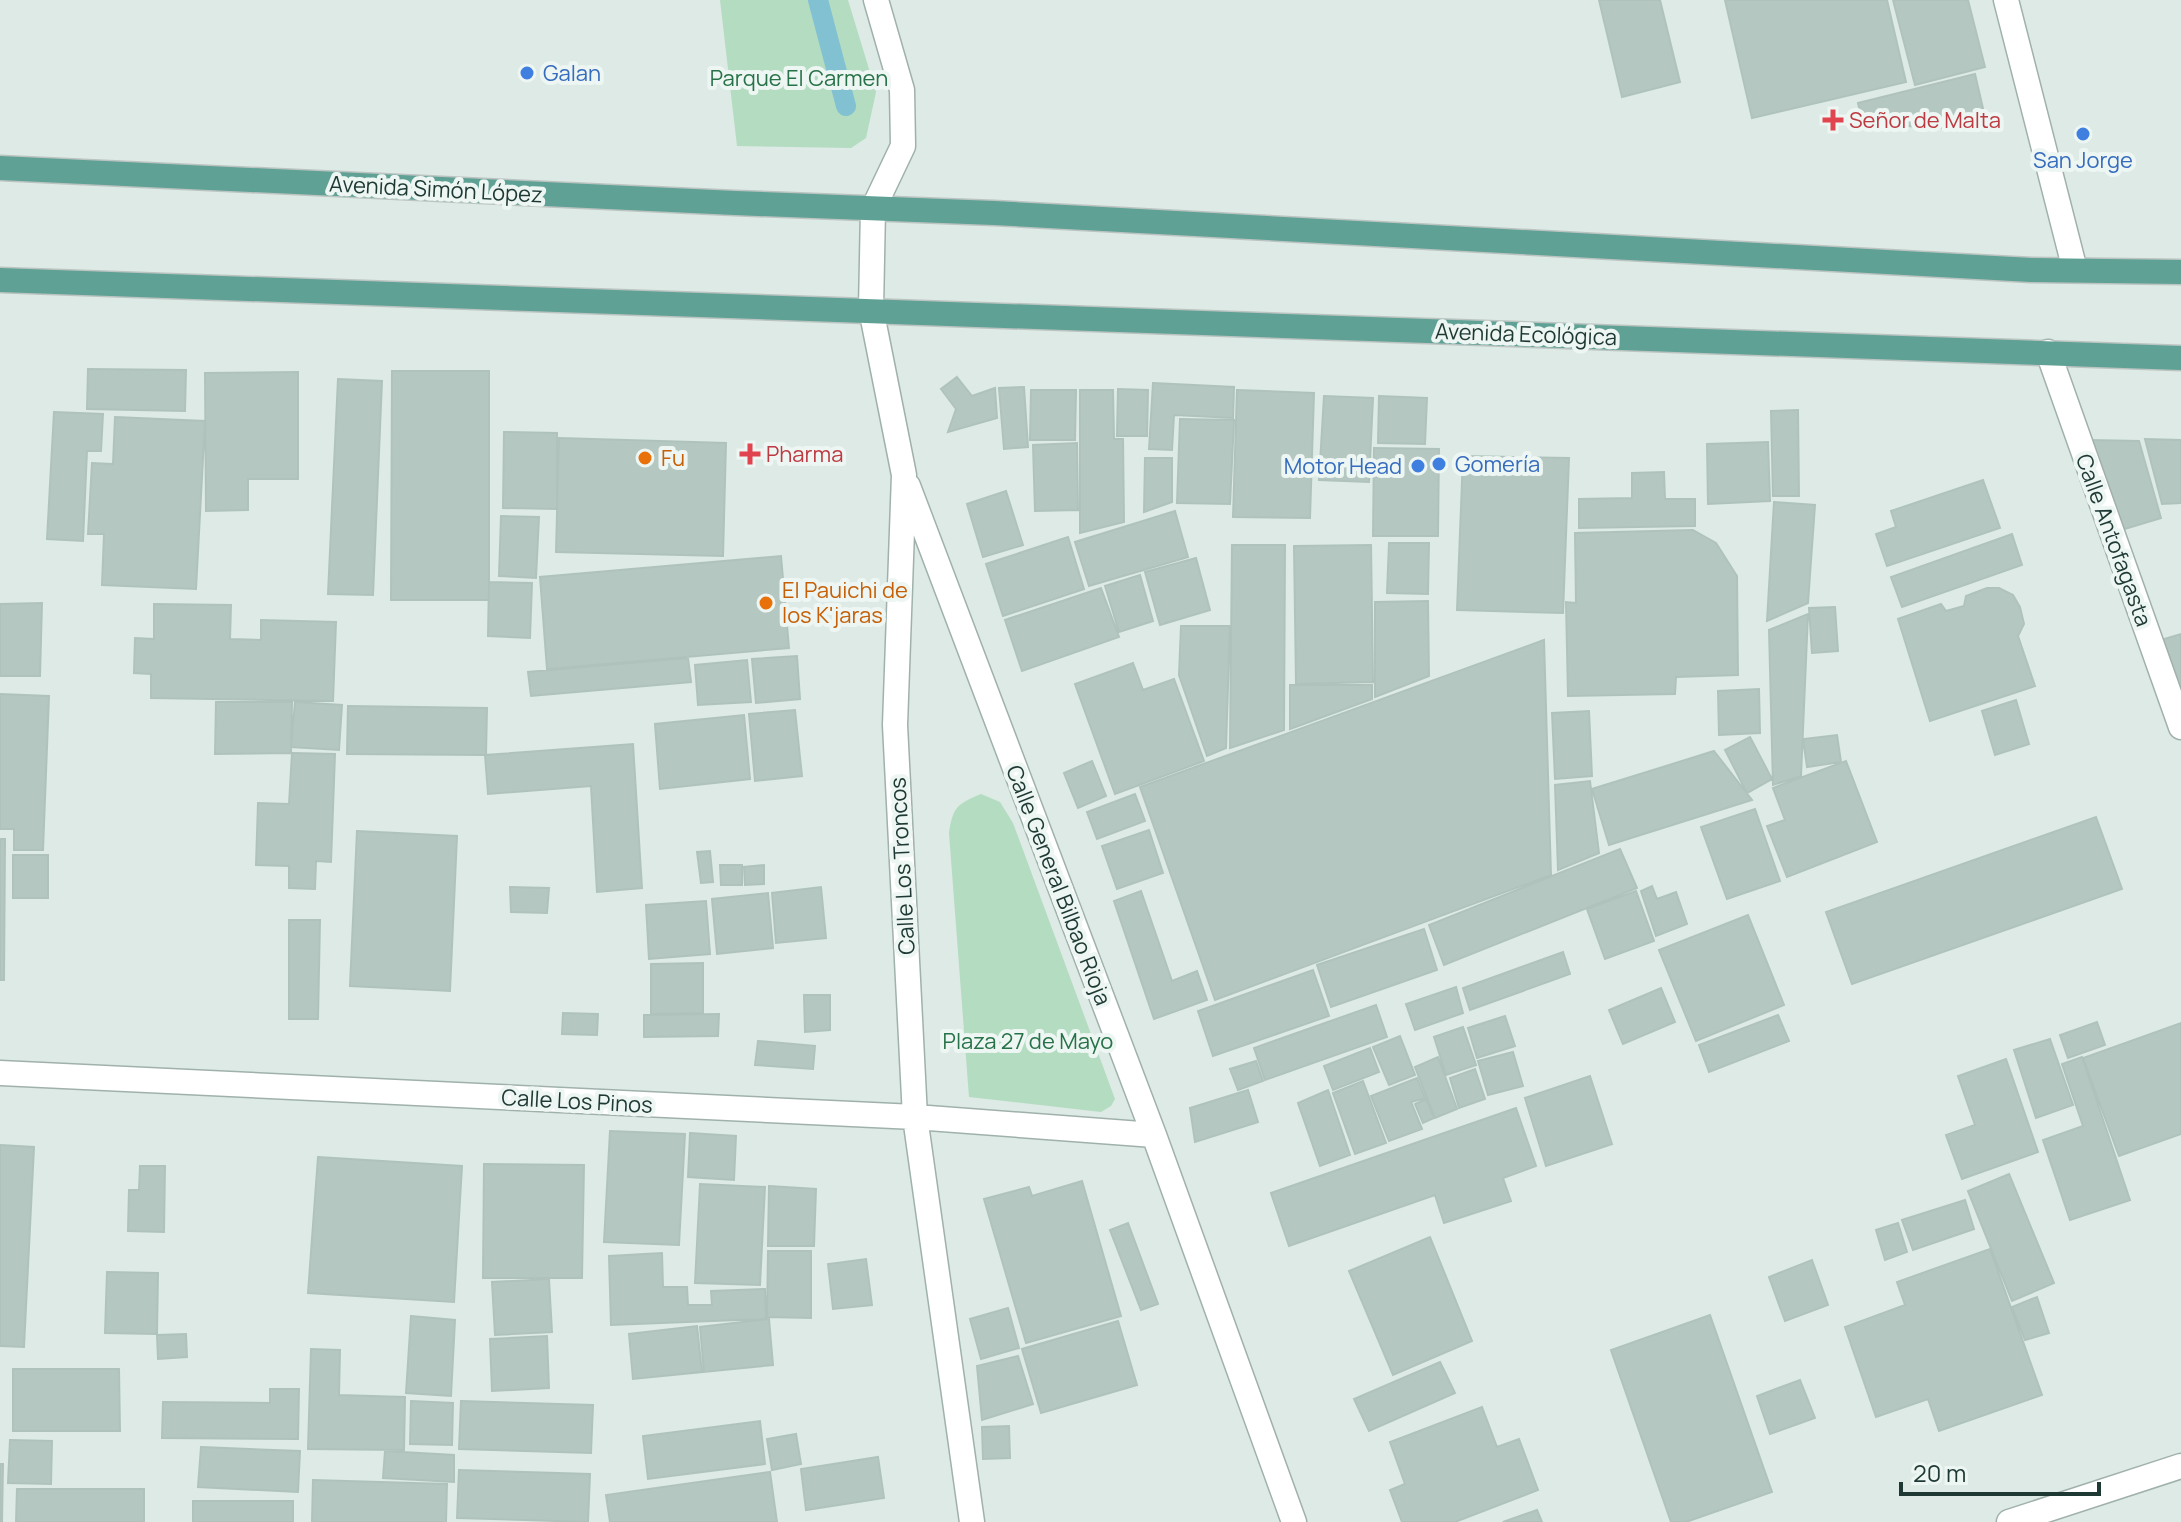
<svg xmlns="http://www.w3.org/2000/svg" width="2181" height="1522" viewBox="0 0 2181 1522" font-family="Manrope,sans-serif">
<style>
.green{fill:#b4dcc1}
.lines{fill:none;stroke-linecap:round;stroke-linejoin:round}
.stream{stroke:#81c1d2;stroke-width:20}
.building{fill:#b5c7c1;stroke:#afc3bc;stroke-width:2}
.service-casing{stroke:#a0b1ac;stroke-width:27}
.minor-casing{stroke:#a0b1ac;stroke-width:27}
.primary-casing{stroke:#bcc4c2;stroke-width:27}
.service{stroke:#fff;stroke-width:24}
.minor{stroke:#fff;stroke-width:24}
.primary{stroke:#5fa194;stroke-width:24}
.shop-dot{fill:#3f7fe0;stroke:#edf6f2;stroke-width:3}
.health-dot{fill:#e0444e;stroke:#edf6f2;stroke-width:3}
.food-dot{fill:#e8710a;stroke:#edf6f2;stroke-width:3}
.labels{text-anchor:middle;stroke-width:8;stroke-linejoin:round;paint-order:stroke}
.shop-label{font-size:22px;fill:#366cbe;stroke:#edf6f2;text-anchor:start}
.park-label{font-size:22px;fill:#277248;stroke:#edf6f2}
.health-label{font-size:22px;fill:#be3a42;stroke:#edf6f2;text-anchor:start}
.street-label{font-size:22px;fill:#1e3934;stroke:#edf6f2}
.food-label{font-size:22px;fill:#c56008;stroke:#edf6f2;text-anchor:start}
</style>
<rect width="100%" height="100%" fill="#ddeae5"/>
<!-- green -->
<path class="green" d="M 720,0 L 848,0 L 876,92 L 866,138 L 851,148 L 737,146 Z
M 981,794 L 1000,802 L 1013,823 L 1115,1099 L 1111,1106 L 1101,1112 L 969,1097 L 949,833 C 953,807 957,804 981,794 Z"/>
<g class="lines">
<!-- stream -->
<path class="stream" d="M 818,0 L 846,106"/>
</g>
<!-- building -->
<path class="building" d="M 1599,0 L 1660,0 L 1680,82 L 1622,97 Z
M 1725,0 L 1887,0 L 1906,82 L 1752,118 Z
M 1893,0 L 1968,0 L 1985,67 L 1915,85 Z
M 1975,74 L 1988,130 L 1863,124 L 1858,103 Z
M 88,369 L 186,370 L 185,411 L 87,409 Z
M 392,371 L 489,371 L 489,600 L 391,600 Z
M 298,372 L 298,479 L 248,479 L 248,510 L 206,511 L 205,373 Z
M 957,377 L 972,396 L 995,388 L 997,418 L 948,432 L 956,409 L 941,389 Z
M 338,379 L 382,381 L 373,595 L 328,594 Z
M 1153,383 L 1234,387 L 1233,418 L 1174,415 L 1172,450 L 1149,449 Z
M 1024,387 L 1028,447 L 1004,449 L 999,388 Z
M 1118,389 L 1148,390 L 1147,436 L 1117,436 Z
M 1031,390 L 1076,390 L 1075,440 L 1030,440 Z
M 1080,390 L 1113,390 L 1114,439 L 1123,439 L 1124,522 L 1080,533 Z
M 1237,390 L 1314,393 L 1310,518 L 1233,517 Z
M 1324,396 L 1373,398 L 1369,482 L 1319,480 Z
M 1379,396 L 1427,398 L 1425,444 L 1378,443 Z
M 1798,410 L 1799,496 L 1773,496 L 1771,411 Z
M 54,412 L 103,414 L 101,451 L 87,451 L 83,541 L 47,539 Z
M 115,417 L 205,421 L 196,589 L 102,585 L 104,534 L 88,534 L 92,463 L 113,464 Z
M 1180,419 L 1234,420 L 1230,504 L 1177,503 Z
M 504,432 L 557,433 L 557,509 L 503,508 Z
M 559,438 L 726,443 L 723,556 L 556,552 Z
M 2145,439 L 2181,440 L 2181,503 L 2162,504 Z
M 2090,440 L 2139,441 L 2161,518 L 2118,531 Z
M 1768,442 L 1770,501 L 1708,504 L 1707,444 Z
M 1077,443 L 1078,510 L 1035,511 L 1033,445 Z
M 1374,448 L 1439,449 L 1438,536 L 1373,536 Z
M 1463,456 L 1569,458 L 1563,613 L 1457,610 Z
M 1145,458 L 1172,458 L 1172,502 L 1144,512 Z
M 1664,472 L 1665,499 L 1695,499 L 1695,526 L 1579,528 L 1579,499 L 1632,498 L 1632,473 Z
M 1983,480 L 2000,528 L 1887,566 L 1876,534 L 1896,527 L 1891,511 Z
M 1006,491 L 1023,545 L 983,557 L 967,504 Z
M 1774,502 L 1815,505 L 1808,603 L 1767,621 Z
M 1175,511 L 1188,557 L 1089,586 L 1075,542 Z
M 501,516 L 539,517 L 536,578 L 499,576 Z
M 1693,530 L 1716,543 L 1737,576 L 1738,675 L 1676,677 L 1675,694 L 1568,696 L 1566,602 L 1576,603 L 1575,533 Z
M 2012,534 L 2022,565 L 1902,607 L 1891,577 Z
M 1068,537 L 1084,589 L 1003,616 L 986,564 Z
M 1389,543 L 1429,543 L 1428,594 L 1387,593 Z
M 1232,545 L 1285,545 L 1284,730 L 1230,748 Z
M 1371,545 L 1373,682 L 1296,684 L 1294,546 Z
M 781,556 L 789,648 L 547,669 L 540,577 Z
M 1196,558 L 1210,610 L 1160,625 L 1145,572 Z
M 1140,575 L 1153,621 L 1119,632 L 1105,586 Z
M 489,582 L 532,583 L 530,638 L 488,636 Z
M 1101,588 L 1119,637 L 1022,671 L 1005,620 Z
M 1987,588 L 1999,588 L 2013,595 L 2020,607 L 2024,624 L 2018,636 L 2035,686 L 1930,721 L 1898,619 L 1941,604 L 1946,611 L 1964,606 L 1966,596 Z
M 1428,601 L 1429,676 L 1375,697 L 1375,602 Z
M 42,603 L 40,676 L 0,676 L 0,604 Z
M 154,604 L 231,605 L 230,639 L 261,640 L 261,620 L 336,622 L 333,701 L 151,698 L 151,674 L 134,673 L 135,638 L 154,639 Z
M 1835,607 L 1838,651 L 1812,653 L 1809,608 Z
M 1808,614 L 1801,776 L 1773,785 L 1769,630 Z
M 1181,626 L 1230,626 L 1226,748 L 1207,756 L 1179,675 Z
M 2181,634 L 2181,709 L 2158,641 Z
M 1544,640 L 1551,875 L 1215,1000 L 1140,787 Z
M 797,656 L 800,699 L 756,703 L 752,659 Z
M 688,658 L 691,682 L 531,696 L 528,672 Z
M 747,660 L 751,702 L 698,705 L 695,665 Z
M 1133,663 L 1143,690 L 1174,679 L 1204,761 L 1115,794 L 1075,684 Z
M 1290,685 L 1372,685 L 1372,699 L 1290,729 Z
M 1759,689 L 1760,733 L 1719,735 L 1718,691 Z
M 0,694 L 49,696 L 43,850 L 14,850 L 14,829 L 0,829 Z
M 2016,700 L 2029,744 L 1995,755 L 1982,711 Z
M 216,702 L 292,702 L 291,753 L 215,754 Z
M 295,702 L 342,705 L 339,750 L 291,747 Z
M 348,706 L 487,708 L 486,755 L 347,754 Z
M 795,710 L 802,776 L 755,781 L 749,714 Z
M 1589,711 L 1592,776 L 1555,779 L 1552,713 Z
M 744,715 L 750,779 L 660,789 L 655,724 Z
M 1837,735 L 1841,762 L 1807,767 L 1803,739 Z
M 1750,737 L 1772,779 L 1747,793 L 1725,750 Z
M 633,744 L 642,888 L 597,892 L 591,786 L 488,794 L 485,755 Z
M 1714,751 L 1752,800 L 1609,845 L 1592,789 Z
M 292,753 L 335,754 L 331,862 L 316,861 L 315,889 L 289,888 L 289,866 L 256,865 L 258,803 L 289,804 Z
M 1092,761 L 1106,796 L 1078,808 L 1064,773 Z
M 1846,761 L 1877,842 L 1787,877 L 1767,826 L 1785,820 L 1773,788 Z
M 1590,781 L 1599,853 L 1558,870 L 1555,785 Z
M 1135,794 L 1145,821 L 1097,839 L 1087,812 Z
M 1755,809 L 1780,881 L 1727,899 L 1701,827 Z
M 2096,817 L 2122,889 L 1852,984 L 1826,912 Z
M 1149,830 L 1163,873 L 1117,889 L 1102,846 Z
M 357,831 L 457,836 L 450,991 L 350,986 Z
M 0,839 L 5,839 L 4,980 L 0,980 Z
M 1620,849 L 1637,888 L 1444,965 L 1429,925 Z
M 710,851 L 713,882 L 701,883 L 697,852 Z
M 13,855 L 48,855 L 48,898 L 13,898 Z
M 720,865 L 742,865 L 742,885 L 721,885 Z
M 764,865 L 764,884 L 745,885 L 744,867 Z
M 1652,886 L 1657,899 L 1676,892 L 1687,924 L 1656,936 L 1641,891 Z
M 510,887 L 549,888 L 547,913 L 511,912 Z
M 821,887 L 826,938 L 776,943 L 772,893 Z
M 1141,891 L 1172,981 L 1197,971 L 1207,1000 L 1154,1019 L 1114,901 Z
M 1636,891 L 1654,941 L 1605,959 L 1587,909 Z
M 768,893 L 773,948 L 717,954 L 712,899 Z
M 706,901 L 710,954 L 649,959 L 646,905 Z
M 1748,915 L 1784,1005 L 1696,1041 L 1659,950 Z
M 289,920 L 320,920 L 318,1019 L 289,1019 Z
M 1424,929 L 1437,970 L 1331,1007 L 1317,965 Z
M 1563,952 L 1570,974 L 1470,1010 L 1463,988 Z
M 703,963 L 703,1013 L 651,1014 L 651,964 Z
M 1313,970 L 1329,1016 L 1213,1056 L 1198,1011 Z
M 1456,987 L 1463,1013 L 1415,1030 L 1406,1004 Z
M 1661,988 L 1675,1022 L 1623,1044 L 1609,1010 Z
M 804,995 L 830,995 L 830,1030 L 805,1032 Z
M 1376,1005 L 1387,1037 L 1265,1080 L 1254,1048 Z
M 563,1013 L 598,1014 L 597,1035 L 562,1034 Z
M 719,1014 L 718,1036 L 644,1037 L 644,1015 Z
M 1778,1015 L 1789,1041 L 1709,1072 L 1699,1045 Z
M 1505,1016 L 1515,1046 L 1477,1058 L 1468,1028 Z
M 2097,1022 L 2105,1045 L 2068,1058 L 2060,1035 Z
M 2181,1023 L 2181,1134 L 2119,1156 L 2083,1058 Z
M 1463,1027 L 1476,1065 L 1446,1075 L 1434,1037 Z
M 1400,1036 L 1415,1075 L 1389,1085 L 1373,1047 Z
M 2050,1039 L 2073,1105 L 2036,1118 L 2014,1050 Z
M 758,1041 L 815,1046 L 813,1069 L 755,1065 Z
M 1370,1048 L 1379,1072 L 1333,1090 L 1324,1066 Z
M 1513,1052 L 1523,1086 L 1488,1095 L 1478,1061 Z
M 1438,1057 L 1457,1109 L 1435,1118 L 1415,1067 Z
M 2082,1057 L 2130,1200 L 2070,1220 L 2043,1140 L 2083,1126 L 2062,1064 Z
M 2006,1059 L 2038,1152 L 1962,1179 L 1946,1135 L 1975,1125 L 1958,1076 Z
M 1256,1061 L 1263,1081 L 1238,1090 L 1230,1069 Z
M 1475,1069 L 1485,1099 L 1459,1108 L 1450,1078 Z
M 1590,1076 L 1612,1144 L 1546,1166 L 1525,1098 Z
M 1417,1078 L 1425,1098 L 1411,1102 L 1422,1129 L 1389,1141 L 1371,1096 Z
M 1363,1081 L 1386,1143 L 1355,1154 L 1333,1093 Z
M 1248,1090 L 1258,1122 L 1195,1142 L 1190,1108 Z
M 1328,1090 L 1350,1155 L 1320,1166 L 1298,1103 Z
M 1426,1099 L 1434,1118 L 1423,1123 L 1415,1104 Z
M 1516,1108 L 1536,1166 L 1503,1178 L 1511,1201 L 1444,1223 L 1435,1195 L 1289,1246 L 1271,1193 Z
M 610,1131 L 685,1134 L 679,1245 L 604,1242 Z
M 690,1133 L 736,1136 L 734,1180 L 688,1177 Z
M 0,1145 L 34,1147 L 24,1347 L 0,1346 Z
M 318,1157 L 462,1166 L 454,1302 L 308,1293 Z
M 484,1164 L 584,1165 L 582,1278 L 483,1278 Z
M 140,1166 L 165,1166 L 164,1232 L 128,1231 L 129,1190 L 139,1190 Z
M 2009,1174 L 2054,1283 L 2012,1301 L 1968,1191 Z
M 1082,1181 L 1121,1316 L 1026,1343 L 984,1199 L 1029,1187 L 1032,1196 Z
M 700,1184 L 765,1187 L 760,1285 L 695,1283 Z
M 769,1186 L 816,1189 L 814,1246 L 768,1246 Z
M 1965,1200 L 1974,1229 L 1913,1250 L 1902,1220 Z
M 1128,1223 L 1158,1304 L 1141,1310 L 1110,1230 Z
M 1898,1223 L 1907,1252 L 1885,1260 L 1876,1230 Z
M 1430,1237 L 1472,1341 L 1393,1375 L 1349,1271 Z
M 1990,1249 L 2042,1395 L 1939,1431 L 1928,1399 L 1876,1417 L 1845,1327 L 1905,1305 L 1897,1282 Z
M 768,1251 L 811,1251 L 811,1318 L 767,1317 Z
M 662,1253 L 663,1287 L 687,1287 L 688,1305 L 712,1305 L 711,1291 L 765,1289 L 766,1319 L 611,1325 L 609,1256 Z
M 866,1259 L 872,1305 L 833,1309 L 828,1264 Z
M 1812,1260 L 1828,1305 L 1785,1321 L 1769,1277 Z
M 107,1272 L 158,1273 L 157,1334 L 105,1333 Z
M 549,1279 L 552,1332 L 495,1335 L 492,1282 Z
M 2037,1297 L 2049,1333 L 2025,1340 L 2012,1307 Z
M 1008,1308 L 1019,1348 L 981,1359 L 970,1319 Z
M 1710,1315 L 1772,1492 L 1686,1522 L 1671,1522 L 1611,1350 Z
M 411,1316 L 455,1320 L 451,1396 L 406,1393 Z
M 769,1319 L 773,1365 L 704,1372 L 700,1327 Z
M 1118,1321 L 1137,1385 L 1041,1413 L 1022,1349 Z
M 697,1326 L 702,1372 L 633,1379 L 629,1334 Z
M 186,1334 L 187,1357 L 158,1359 L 157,1335 Z
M 547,1336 L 549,1388 L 492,1391 L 490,1339 Z
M 311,1349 L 340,1350 L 339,1395 L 405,1397 L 404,1450 L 308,1449 Z
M 1018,1356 L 1033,1404 L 982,1420 L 977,1366 Z
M 1440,1362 L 1455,1393 L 1369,1431 L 1354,1399 Z
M 13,1369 L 119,1369 L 120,1431 L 13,1431 Z
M 1800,1380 L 1815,1418 L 1770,1434 L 1757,1396 Z
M 270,1389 L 299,1389 L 298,1439 L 162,1438 L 163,1402 L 270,1403 Z
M 411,1401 L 453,1403 L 452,1445 L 410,1444 Z
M 461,1401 L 593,1405 L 591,1453 L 459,1449 Z
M 1482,1407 L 1497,1447 L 1519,1439 L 1538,1490 L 1455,1522 L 1402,1522 L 1390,1490 L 1405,1484 L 1390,1442 Z
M 760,1421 L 765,1464 L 648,1479 L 643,1436 Z
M 1009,1426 L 1010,1458 L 983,1459 L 982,1427 Z
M 796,1434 L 801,1464 L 772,1470 L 767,1439 Z
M 10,1440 L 52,1441 L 51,1484 L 8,1483 Z
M 201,1447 L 300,1451 L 298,1492 L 198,1487 Z
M 385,1451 L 454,1455 L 454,1482 L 383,1478 Z
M 878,1457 L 884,1498 L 806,1510 L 801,1469 Z
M 0,1464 L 3,1464 L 2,1522 L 0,1522 Z
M 459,1470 L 590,1474 L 588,1522 L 457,1518 Z
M 770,1472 L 777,1522 L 610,1522 L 606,1495 Z
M 313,1480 L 447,1484 L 446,1522 L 312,1522 Z
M 17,1489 L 144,1489 L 144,1522 L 16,1522 Z
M 193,1501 L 293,1501 L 293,1522 L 193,1522 Z
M 1537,1510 L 1542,1522 L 1503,1522 Z"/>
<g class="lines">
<defs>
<path id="service" d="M 2006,0 L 2075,270"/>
<path id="minor" d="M 876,0 L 902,90 L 903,146 L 873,209 L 871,309 L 904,475 L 895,725 L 915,1117 L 972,1522
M 2048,352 L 2181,727
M 908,486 L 1154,1135 L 1294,1522
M 0,1073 L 915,1117 L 1154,1135
M 2009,1522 L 2181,1466"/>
<path id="primary" d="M 0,168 L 735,203 L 994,213 L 2031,270 L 2181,272
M 0,280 L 2181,358"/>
</defs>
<!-- service casing -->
<use href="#service" class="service-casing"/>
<!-- minor casing -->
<use href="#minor" class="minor-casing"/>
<!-- primary casing -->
<use href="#primary" class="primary-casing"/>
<!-- service -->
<use href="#service" class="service"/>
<!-- minor -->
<use href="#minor" class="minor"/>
<!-- primary -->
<use href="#primary" class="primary"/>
</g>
<!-- markers -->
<g class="shop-dot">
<circle cx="527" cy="73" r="8"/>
<circle cx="2083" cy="134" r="8"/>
<circle cx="1439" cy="464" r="8"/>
<circle cx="1418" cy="466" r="8"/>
</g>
<g class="health-dot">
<path d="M1829 108h8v8h8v8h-8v8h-8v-8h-8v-8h8z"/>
<path d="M746 442h8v8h8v8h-8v8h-8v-8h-8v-8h8z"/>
</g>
<g class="food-dot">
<circle cx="645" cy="458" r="8"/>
<circle cx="766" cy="603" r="8"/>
</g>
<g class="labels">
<!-- shop labels -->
<g class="shop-label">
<text x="543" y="81">Galan</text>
<text x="2083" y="168" text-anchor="middle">San Jorge</text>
<text x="1455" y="472">Gomería</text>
<text x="1402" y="474" text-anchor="end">Motor Head</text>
</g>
<!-- park labels -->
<g class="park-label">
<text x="799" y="86">Parque El Carmen</text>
<text x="1028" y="1049">Plaza 27 de Mayo</text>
</g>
<!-- health labels -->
<g class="health-label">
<text x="1849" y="128">Señor de Malta</text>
<text x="766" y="462">Pharma</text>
</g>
<!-- street labels -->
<g class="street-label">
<text transform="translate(436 189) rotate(3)" y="8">Avenida Simón López</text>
<text transform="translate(1526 334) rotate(2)" y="8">Avenida Ecológica</text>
<text transform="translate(2114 540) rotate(70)" y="8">Calle Antofagasta</text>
<text transform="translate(902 866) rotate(-93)" y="8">Calle Los Troncos</text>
<text transform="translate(1059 885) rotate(69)" y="8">Calle General Bilbao Rioja</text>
<text transform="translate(577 1101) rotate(3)" y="8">Calle Los Pinos</text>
</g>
<!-- food labels -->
<g class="food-label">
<text x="661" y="466">Fu</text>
<text x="782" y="598">El Pauichi de<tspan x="782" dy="25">los K'jaras</tspan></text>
</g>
</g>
<!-- scale -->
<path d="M1901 1482v12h198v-12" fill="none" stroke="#1e3934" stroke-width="4"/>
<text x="1913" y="1482" font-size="24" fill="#1e3934" stroke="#edf6f2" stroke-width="6" paint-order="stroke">20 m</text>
</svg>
